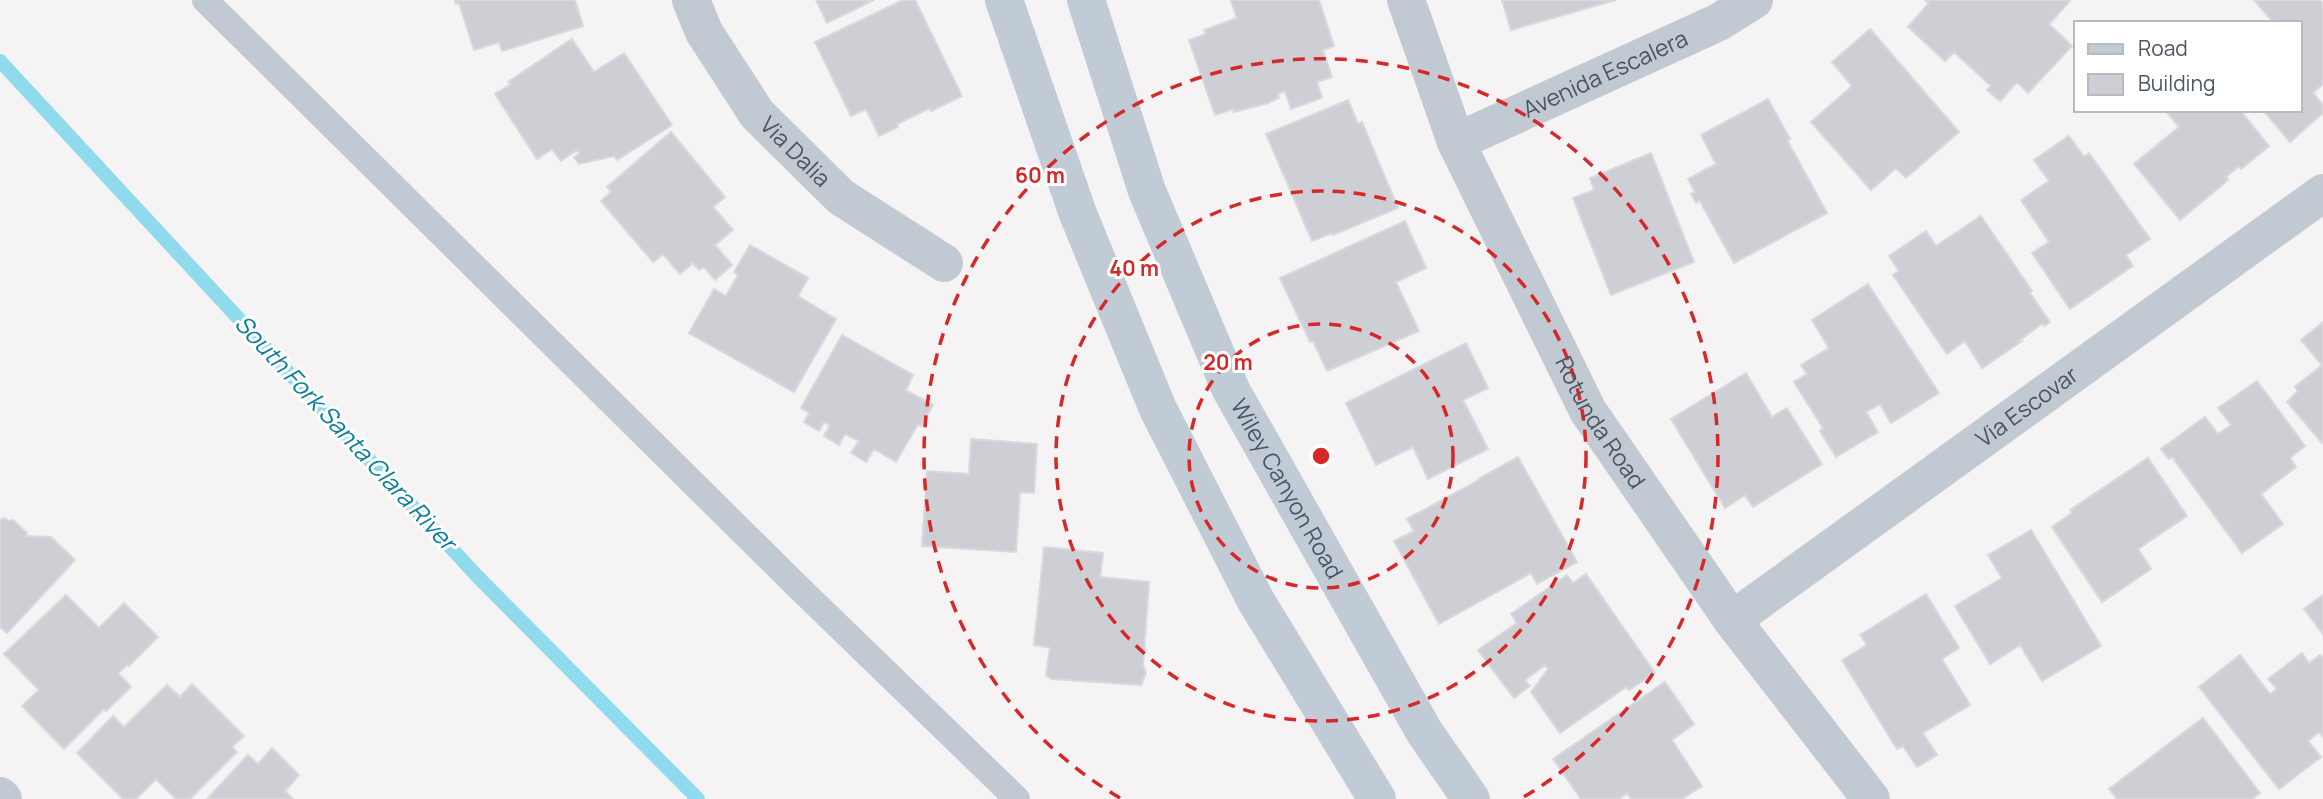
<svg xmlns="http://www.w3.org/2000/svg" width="2323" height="799" viewBox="0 0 2323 799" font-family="Manrope,sans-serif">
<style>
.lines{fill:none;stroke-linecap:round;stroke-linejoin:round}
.stream{stroke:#90daee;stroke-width:14}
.building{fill:#cdcfd5;stroke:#d7d9de;stroke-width:2}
.lane{stroke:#c1cad2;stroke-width:26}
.street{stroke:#c1cad2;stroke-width:38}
.secondary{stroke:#c1cbd6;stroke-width:38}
.ring{fill:none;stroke:#d62828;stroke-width:3.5;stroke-dasharray:12 9}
.labels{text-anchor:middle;stroke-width:6;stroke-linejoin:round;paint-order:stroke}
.street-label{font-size:23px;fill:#4a5661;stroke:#fff}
.water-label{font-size:24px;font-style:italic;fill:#0c7c9b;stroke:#fff}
.centre{fill:#d62828;stroke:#fff;stroke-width:3.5}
.ring-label{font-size:21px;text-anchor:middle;font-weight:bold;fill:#d62828;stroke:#fff;stroke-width:6;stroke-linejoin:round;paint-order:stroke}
</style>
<rect width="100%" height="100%" fill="#f5f3f3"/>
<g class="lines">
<!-- stream -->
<path class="stream" d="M 0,61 L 478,577 L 698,799"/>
</g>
<!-- building -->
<path class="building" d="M 455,0 L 575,0 L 583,26 L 502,51 L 499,42 L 474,50 L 459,3 L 456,4 Z
M 816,0 L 874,0 L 827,23 Z
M 903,0 L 915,0 L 962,96 L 931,111 L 930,108 L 897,124 L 898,127 L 879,136 L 866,109 L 851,116 L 815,42 Z
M 1319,0 L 1334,46 L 1323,50 L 1332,77 L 1317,82 L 1322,98 L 1291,109 L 1285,91 L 1278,94 L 1279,98 L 1268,103 L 1234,112 L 1233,109 L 1215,115 L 1189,40 L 1206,34 L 1204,30 L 1237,18 L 1231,1 L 1233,0 Z
M 1502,0 L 1616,0 L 1511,30 Z
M 1925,0 L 2068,0 L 2070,1 L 2049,24 L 2072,46 L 2028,93 L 2017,82 L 2000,101 L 1987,90 L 1991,86 L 1954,52 L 1945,61 L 1908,27 L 1929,3 Z
M 2254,0 L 2320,0 L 2323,4 L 2323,84 L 2313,93 L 2323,105 L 2323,113 L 2290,142 L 2263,110 L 2300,110 L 2300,23 L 2274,23 Z
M 1870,29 L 1959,132 L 1906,178 L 1896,168 L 1871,190 L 1811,122 L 1852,86 L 1832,62 Z
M 572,39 L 594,72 L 624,53 L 672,125 L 617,160 L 614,156 L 579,164 L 574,157 L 580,153 L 577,150 L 561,161 L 552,149 L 537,159 L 495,94 L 511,84 L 508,82 Z
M 1768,99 L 1790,139 L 1787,140 L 1827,213 L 1734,263 L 1700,201 L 1696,203 L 1691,194 L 1695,192 L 1688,179 L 1716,164 L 1701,135 Z
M 1348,100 L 1358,124 L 1362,122 L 1398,208 L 1333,235 L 1332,233 L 1312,241 L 1266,134 Z
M 2165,110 L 2240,110 L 2269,146 L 2241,169 L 2239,166 L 2226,177 L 2228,180 L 2180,220 L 2134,164 L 2179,127 Z
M 671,132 L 725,197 L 713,207 L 733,230 L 715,245 L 732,265 L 715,280 L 704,267 L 699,270 L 693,263 L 680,274 L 663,254 L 653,262 L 601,201 L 611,192 L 607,187 Z
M 2069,136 L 2084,157 L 2089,153 L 2150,239 L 2126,255 L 2133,266 L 2070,309 L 2032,253 L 2049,242 L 2021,200 L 2049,181 L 2034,160 Z
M 1651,153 L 1694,262 L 1611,295 L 1573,198 L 1594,190 L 1590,178 Z
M 1981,216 L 2032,291 L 2030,293 L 2050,322 L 2044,326 L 2043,323 L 2020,340 L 2022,341 L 1982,368 L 1965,341 L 1947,354 L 1893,275 L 1899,271 L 1889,256 L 1926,231 L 1936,246 Z
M 1405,221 L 1426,268 L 1396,282 L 1419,331 L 1327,371 L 1313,341 L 1310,342 L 1280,278 Z
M 750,245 L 808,278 L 798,296 L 836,319 L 794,392 L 689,333 L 714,289 L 726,296 L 738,275 L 734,272 Z
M 1868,284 L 1939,393 L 1891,423 L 1880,404 L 1866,412 L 1878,432 L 1836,457 L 1820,431 L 1823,428 L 1794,382 L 1807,374 L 1801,365 L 1829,348 L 1812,320 Z
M 2323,322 L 2323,442 L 2322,443 L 2287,402 L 2298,391 L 2295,387 L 2322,365 L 2301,340 Z
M 842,335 L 913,375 L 906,390 L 933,405 L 921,426 L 918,424 L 896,462 L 874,449 L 866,462 L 851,453 L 859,441 L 845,434 L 839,445 L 824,436 L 830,425 L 824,422 L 819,431 L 804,422 L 809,413 L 801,408 Z
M 1466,343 L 1488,388 L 1463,400 L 1488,449 L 1428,479 L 1413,447 L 1376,465 L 1346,403 Z
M 1746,373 L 1772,417 L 1787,408 L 1822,464 L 1753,507 L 1745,495 L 1725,508 L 1671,419 Z
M 2257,381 L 2305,446 L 2290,458 L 2296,467 L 2261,494 L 2283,524 L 2242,553 L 2172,457 L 2169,459 L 2161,449 L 2205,417 L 2218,434 L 2231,425 L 2218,408 Z
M 971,439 L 1037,444 L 1034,493 L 1020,492 L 1016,552 L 922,546 L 927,471 L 969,474 Z
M 1518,457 L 1577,562 L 1537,584 L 1531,573 L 1439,624 L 1394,541 L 1414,531 L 1407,519 L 1479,480 L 1478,479 Z
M 2148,458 L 2187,516 L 2138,549 L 2151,569 L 2102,602 L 2052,527 L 2072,513 L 2070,510 Z
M 4,518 L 9,521 L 13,520 L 27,533 L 26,536 L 51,537 L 75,560 L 7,633 L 0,627 L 0,520 Z
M 2031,530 L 2101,646 L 2042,681 L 2020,645 L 1990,664 L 1955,606 L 2002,578 L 1988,555 Z
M 1044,547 L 1103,553 L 1100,577 L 1149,582 L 1143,665 L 1146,673 L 1141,685 L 1051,679 L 1046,675 L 1050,648 L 1034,645 Z
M 1586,574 L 1655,673 L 1629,690 L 1626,687 L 1560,733 L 1531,692 L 1548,669 L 1545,665 L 1525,680 L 1530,686 L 1514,698 L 1478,650 L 1517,623 L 1511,614 L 1567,575 L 1573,583 Z
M 1926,594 L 1959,648 L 1942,659 L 1970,705 L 1923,733 L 1937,755 L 1917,767 L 1903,746 L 1897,749 L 1842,660 L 1867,645 L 1860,635 Z
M 66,595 L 99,628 L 124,603 L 158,637 L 129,666 L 128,664 L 118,673 L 131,687 L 106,711 L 104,709 L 64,749 L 22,706 L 39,690 L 4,654 Z
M 2323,595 L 2323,634 L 2304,609 Z
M 2302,653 L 2309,663 L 2320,655 L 2323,658 L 2323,737 L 2319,732 L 2308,741 L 2321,757 L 2279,789 L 2199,687 L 2240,655 L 2270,694 L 2277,689 L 2268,679 Z
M 1665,682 L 1694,724 L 1672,740 L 1702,786 L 1682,799 L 1631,799 L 1627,793 L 1619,799 L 1581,799 L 1553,759 Z
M 192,684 L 244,736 L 232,747 L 237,752 L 190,799 L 176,799 L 156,779 L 136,799 L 123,799 L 77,753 L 113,716 L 124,727 L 167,685 L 180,697 Z
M 2203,718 L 2260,793 L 2252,799 L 2117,799 L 2109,789 Z
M 272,748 L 299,775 L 285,791 L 293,799 L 207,799 L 248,755 L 258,764 Z"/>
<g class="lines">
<!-- lane -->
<path class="lane" d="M 205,0 L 794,583 L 1017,799"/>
<!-- street -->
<g class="street">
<path id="s1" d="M 691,0 L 704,32 L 757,114 L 841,197 L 944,263"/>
<path id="s2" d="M 1406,0 L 1456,142 L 1588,411 L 1732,620 L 1871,799"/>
<path id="s3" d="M 1456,142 L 1719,22 L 1754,0"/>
<path id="s4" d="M 1732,620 L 2323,193"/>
<path d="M 0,796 L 3,799"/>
</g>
<!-- secondary -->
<g class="secondary">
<path d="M 1004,0 L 1078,214 L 1158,409 L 1256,601 L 1377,799"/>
<path id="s5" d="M 1086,0 L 1147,191 L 1231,390 L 1425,733 L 1471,799"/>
</g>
</g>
<!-- distance rings -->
<g class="ring">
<circle cx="1321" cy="456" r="132"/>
<circle cx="1321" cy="456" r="265"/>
<path d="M1120 798A397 397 0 1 1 1522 798"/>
</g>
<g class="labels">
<!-- street labels -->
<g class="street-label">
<text dy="8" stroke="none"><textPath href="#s3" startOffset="164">Avenida Escalera</textPath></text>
<text dy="8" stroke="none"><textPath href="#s1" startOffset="186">Via Dalia</textPath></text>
<text dy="8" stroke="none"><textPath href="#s4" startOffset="364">Via Escovar</textPath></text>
<text dy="8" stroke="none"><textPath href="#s2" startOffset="466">Rotunda Road</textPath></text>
<text dy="8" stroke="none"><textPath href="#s5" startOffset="530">Wiley Canyon Road</textPath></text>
</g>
<!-- water labels -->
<g class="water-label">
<text transform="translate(345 433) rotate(47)" y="8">South Fork Santa Clara River</text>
</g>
</g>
<circle cx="1321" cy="456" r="10" class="centre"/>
<g class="ring-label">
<text x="1040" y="183">60 m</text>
<text x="1134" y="276">40 m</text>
<text x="1228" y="370">20 m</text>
</g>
<!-- legend -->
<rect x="2074" y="21" width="228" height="91" fill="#ffffff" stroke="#b7bbc0" stroke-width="2"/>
<rect x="2088" y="44" width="35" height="10" fill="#c1cbd6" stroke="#b7bbc0" stroke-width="2"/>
<text x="2138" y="56" font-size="21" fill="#4a5661">Road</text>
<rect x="2088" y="74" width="35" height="21" fill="#cdcfd5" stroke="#b7bbc0" stroke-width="2"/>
<text x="2138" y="91" font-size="21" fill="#4a5661">Building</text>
</svg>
